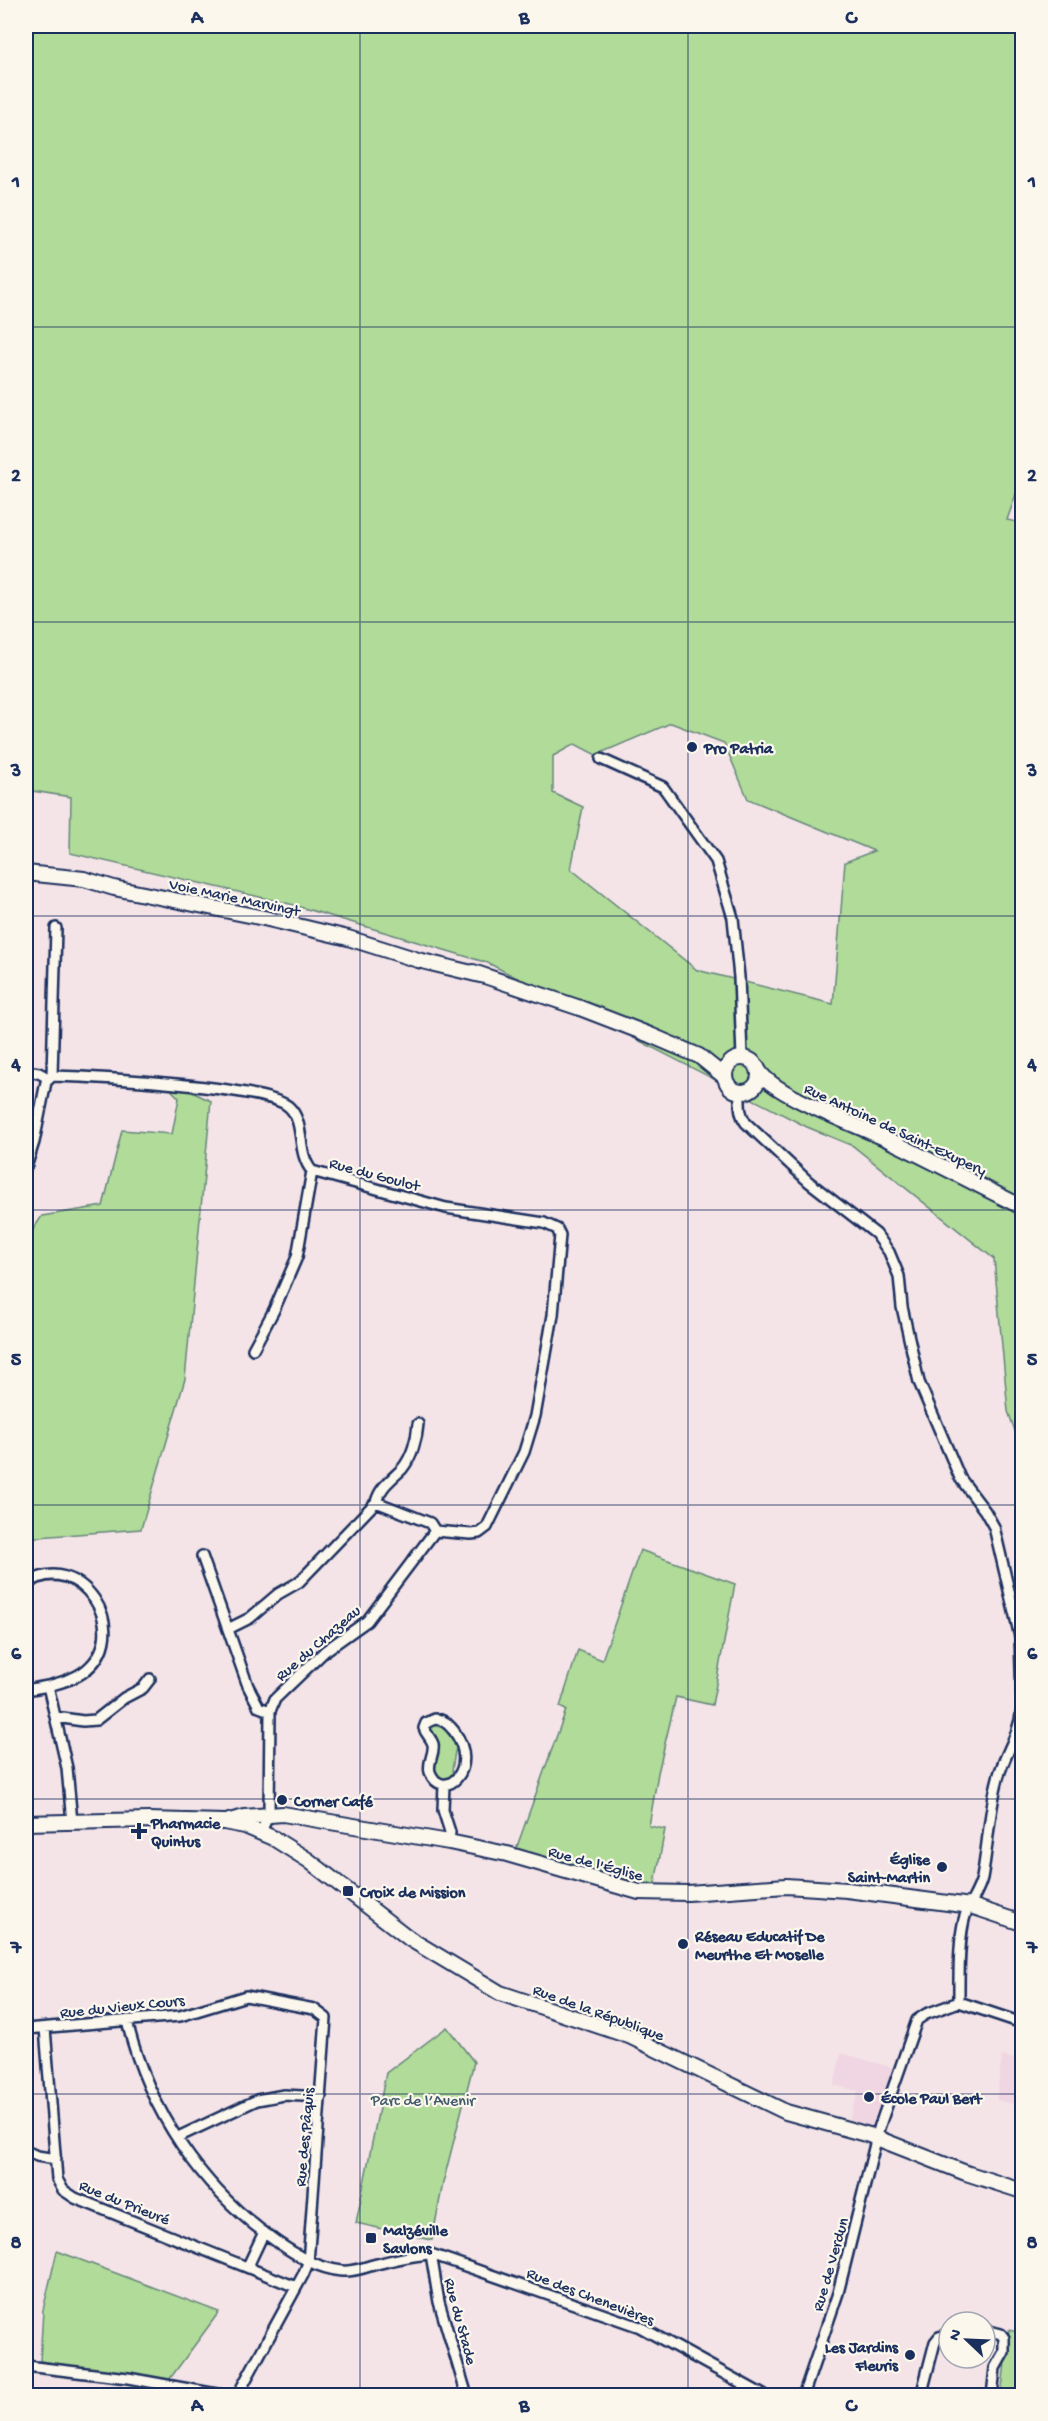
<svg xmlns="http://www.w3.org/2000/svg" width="1048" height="2421" viewBox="0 0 1048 2421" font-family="'Gochi Hand',sans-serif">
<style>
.built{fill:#f0d6e3}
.green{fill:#b0db98;stroke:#66857b;stroke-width:1.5;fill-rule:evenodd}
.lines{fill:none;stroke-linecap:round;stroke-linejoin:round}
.minor-casing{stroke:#1b2f5e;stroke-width:14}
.secondary-casing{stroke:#1b2f5e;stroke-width:18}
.minor{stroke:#fbf7ec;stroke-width:9}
.secondary{stroke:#fbf7ec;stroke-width:14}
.grid{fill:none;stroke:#1b2f5e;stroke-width:1.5;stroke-opacity:0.55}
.poi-dot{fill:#1b2f5e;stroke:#fbf7ec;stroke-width:2}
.labels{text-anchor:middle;stroke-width:4.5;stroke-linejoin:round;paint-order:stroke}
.poi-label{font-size:16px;font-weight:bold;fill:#1b2f5e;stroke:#fbf7ec;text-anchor:start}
.street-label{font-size:16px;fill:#1b2f5e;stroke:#fbf7ec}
.park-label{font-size:16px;fill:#405a6c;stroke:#fbf7ec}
.neatline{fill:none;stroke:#1b2f5e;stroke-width:2}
.grid-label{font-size:20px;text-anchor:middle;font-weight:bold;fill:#1b2f5e}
</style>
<rect width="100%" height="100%" fill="#f4e4e7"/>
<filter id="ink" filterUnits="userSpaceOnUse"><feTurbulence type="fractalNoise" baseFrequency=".0167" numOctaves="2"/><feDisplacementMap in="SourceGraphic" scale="12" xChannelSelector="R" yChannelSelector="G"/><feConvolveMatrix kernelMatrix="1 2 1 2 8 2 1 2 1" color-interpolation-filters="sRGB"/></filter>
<g filter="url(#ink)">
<!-- built -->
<path class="built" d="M 1022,2051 L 1022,2106 L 996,2100 L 1002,2056 L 1020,2060 Z
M 841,2053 L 894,2068 L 870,2129 L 848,2123 L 858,2091 L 834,2085 Z"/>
<!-- green -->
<path class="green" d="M 26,26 L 1022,26 L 1022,477 L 1007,520 L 1022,523 L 1022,1451 L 1008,1411 L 994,1259 L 853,1146 L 807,1127 L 488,963 L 290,904 L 70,853 L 71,797 L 26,790 ZM 671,723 L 724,743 L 748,799 L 874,851 L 845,862 L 833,1004 L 697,970 L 571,869 L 583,807 L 553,793 L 553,756 L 575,744 L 596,755 Z
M 158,1076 L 211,1101 L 185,1379 L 141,1529 L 26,1538 L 26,1240 L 42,1216 L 103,1206 L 122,1130 L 172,1134 L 179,1098 Z
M 640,1550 L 735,1584 L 712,1705 L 676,1697 L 658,1773 L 649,1826 L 665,1829 L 654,1889 L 634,1886 L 515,1852 L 566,1710 L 560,1707 L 578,1650 L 602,1660 Z
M 437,1723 L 448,1728 L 461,1752 L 455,1751 L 452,1771 L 456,1775 L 452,1778 L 440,1779 L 432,1770 L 429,1729 L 430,1726 Z
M 447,2027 L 474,2062 L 443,2183 L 432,2240 L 356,2223 L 386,2073 Z
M 57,2251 L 219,2312 L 169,2380 L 40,2361 L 43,2310 Z
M 1009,2330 L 1022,2333 L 1022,2395 L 1001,2396 Z"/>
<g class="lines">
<defs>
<path id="minor" d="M 601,759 L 663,787 L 716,861 L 733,918 L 739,977 L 742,1057
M 26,1071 L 39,1073 L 48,1078
M 52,1076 C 89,1077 268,1086 289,1107 C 306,1123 296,1153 312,1171 L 446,1208 L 544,1223 L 557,1229 L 560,1235 L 553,1315 L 535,1416 L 524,1452 L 487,1527 L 479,1533 L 471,1534 L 435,1531 L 367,1621 L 325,1651 L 275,1699 L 270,1711 L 269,1814 L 261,1832
M 52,1076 L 56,928
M 740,1092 C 740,1104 739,1114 746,1123 L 809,1182 L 876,1234 L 889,1252 L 899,1276 L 902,1307 L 919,1382 L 960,1478 L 985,1511 L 994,1527 L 1020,1637 L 1022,1701
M 26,1167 L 34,1142 L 46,1082 L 52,1076
M 253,1349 L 274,1310 L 297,1257 L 312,1171
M 376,1502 L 430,1523 L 435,1531
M 202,1556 L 248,1686 L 259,1707 L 270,1711
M 26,1585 C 77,1546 139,1633 82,1673 C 72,1680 59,1683 48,1686
M 228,1629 L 250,1618 L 278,1594 L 299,1582 L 376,1502 C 380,1487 391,1480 402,1469 C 412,1457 417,1439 418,1424
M 26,1690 L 48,1686 L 67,1768 L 72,1822
M 56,1717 L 83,1721 L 96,1720 L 124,1698 L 143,1688 L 150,1679
M 435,1719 C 445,1720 448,1724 454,1731 C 482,1770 442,1803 430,1772 C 427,1762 435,1754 433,1744 C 431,1738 426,1734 424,1728 L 426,1723 Z
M 444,1785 L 443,1810 L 450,1832 L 449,1842
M 959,2002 C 959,1979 958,1930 967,1911 C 972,1900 979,1890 982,1878 C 988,1845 989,1811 998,1778 C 1005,1753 1018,1738 1022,1710
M 959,2002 L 1022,2023
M 127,2021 C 148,2110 202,2190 277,2242 C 298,2256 316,2268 342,2271 C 352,2272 364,2268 373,2265 C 393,2260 411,2255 431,2254 L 640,2327 L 765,2396
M 45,2028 L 57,2179 L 63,2190 L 75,2198 L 296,2287
M 26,2029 L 180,2016 L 246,1996 L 314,2009 L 326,2018 L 308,2263 L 303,2275 L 237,2396
M 178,2137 L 257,2100 L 284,2095 L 321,2097
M 26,2151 L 37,2156 L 56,2159
M 431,2254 L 439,2302 L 467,2396
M 248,2266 L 264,2232
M 985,2330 L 1001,2334 L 1004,2338 L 1004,2352 L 995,2368 L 992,2396
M 26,2366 L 128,2378 L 228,2396
M 803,2396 L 838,2293 L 879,2128 L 917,2020 L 926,2014 L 959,2002
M 921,2396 L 935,2342 L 939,2337 L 949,2334"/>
<path id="secondary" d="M 26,873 L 84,879 L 114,888 L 264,918 L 348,938 L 418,960 L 480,975
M 473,972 L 580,1008 L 650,1035 L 699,1056 L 725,1077
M725 1075a17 17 0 1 1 34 0a17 17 0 1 1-34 0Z
M 759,1071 C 775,1097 864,1127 895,1143 C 938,1164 980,1186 1022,1207
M 229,1821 L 245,1817 L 283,1814 L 449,1842 L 507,1854 L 639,1892 L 688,1893 L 786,1886 L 847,1890 L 971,1906 L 1022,1923
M 26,1823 L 148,1820 L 224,1822 L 245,1826 L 273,1838 L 308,1860 L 410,1939 L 500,1993 L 629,2036 L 786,2112 L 869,2135 L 966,2173 L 1022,2191"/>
</defs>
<!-- minor casing -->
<use href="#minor" class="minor-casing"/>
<!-- secondary casing -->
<use href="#secondary" class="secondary-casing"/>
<!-- minor -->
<use href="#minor" class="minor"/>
<!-- secondary -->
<use href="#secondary" class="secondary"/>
</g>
</g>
<!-- grid -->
<path class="grid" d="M 360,26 L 360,2396M 688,26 L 688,2396M 26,327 L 1022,327M 26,622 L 1022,622M 26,916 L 1022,916M 26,1210 L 1022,1210M 26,1505 L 1022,1505M 26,1799 L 1022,1799M 26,2094 L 1022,2094"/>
<!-- markers -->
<g class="poi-dot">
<circle cx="692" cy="747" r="6"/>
<circle cx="282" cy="1800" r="6"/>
<path d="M136 1822h6v6h6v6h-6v6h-6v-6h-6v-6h6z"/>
<circle cx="942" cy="1867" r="6"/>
<rect x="342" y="1885" width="12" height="12" rx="3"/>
<circle cx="683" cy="1944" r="6"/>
<circle cx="869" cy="2097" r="6"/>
<rect x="365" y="2232" width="12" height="12" rx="3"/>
<circle cx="910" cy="2355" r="6"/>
</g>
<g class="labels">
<!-- poi labels -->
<g class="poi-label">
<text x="704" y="753">Pro Patria</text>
<text x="294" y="1806">Corner Café</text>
<text x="151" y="1828">Pharmacie<tspan x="151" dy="18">Quintus</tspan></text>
<text x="930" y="1864" text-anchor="end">Église<tspan x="930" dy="18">Saint-Martin</tspan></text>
<text x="360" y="1897">Croix de Mission</text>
<text x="695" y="1941">Réseau Educatif De<tspan x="695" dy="18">Meurthe Et Moselle</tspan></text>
<text x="881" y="2103">École Paul Bert</text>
<text x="383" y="2235">Malzéville<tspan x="383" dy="18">Savlons</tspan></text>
<text x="898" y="2352" text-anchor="end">Les Jardins<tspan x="898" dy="18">Fleuris</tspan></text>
</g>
<!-- street labels -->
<g class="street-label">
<text transform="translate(235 896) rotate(12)" y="6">Voie Marie Marvingt</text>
<text transform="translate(896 1128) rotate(25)" y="6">Rue Antoine de Saint-Exupery</text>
<text transform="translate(375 1173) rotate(15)" y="6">Rue du Goulot</text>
<text transform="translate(317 1642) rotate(-41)" y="6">Rue du Chazeau</text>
<text transform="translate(596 1862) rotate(15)" y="6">Rue de l'Église</text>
<text transform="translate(122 2005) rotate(-6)" y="6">Rue du Vieux Cours</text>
<text transform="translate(599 2011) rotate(20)" y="6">Rue de la République</text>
<text transform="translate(303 2137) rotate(-85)" y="6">Rue des Pâquis</text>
<text transform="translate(125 2201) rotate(22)" y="6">Rue du Prieuré</text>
<text transform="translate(829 2264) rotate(-74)" y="6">Rue de Verdun</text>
<text transform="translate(591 2295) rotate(21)" y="6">Rue des Chenevières</text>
<text transform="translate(462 2321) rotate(75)" y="6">Rue du Stade</text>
</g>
<!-- park labels -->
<g class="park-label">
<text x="423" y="2105">Parc de l’Avenir</text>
</g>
</g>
<!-- margin -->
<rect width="1048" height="2421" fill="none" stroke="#fbf7ec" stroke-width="66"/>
<!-- north arrow -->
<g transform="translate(967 2340) rotate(293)"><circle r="28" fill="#fbf7ec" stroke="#a1a7b3" stroke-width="1.5"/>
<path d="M0-4.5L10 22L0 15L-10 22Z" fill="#1b2f5e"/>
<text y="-9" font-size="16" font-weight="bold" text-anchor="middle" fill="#1b2f5e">N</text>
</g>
<rect x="33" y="33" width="982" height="2355" class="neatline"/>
<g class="grid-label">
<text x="197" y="23">A</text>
<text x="524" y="23">B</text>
<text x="851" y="23">C</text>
<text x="16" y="187">1</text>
<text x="1032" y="187">1</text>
<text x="16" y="481">2</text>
<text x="1032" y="481">2</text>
<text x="16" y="776">3</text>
<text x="1032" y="776">3</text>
<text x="16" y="1070">4</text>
<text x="1032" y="1070">4</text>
<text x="16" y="1365">5</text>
<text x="1032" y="1365">5</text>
<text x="16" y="1659">6</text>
<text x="1032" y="1659">6</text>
<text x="16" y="1953">7</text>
<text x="1032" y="1953">7</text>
<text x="16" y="2248">8</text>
<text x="1032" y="2248">8</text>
<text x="197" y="2411">A</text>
<text x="524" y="2411">B</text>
<text x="851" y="2411">C</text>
</g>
</svg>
